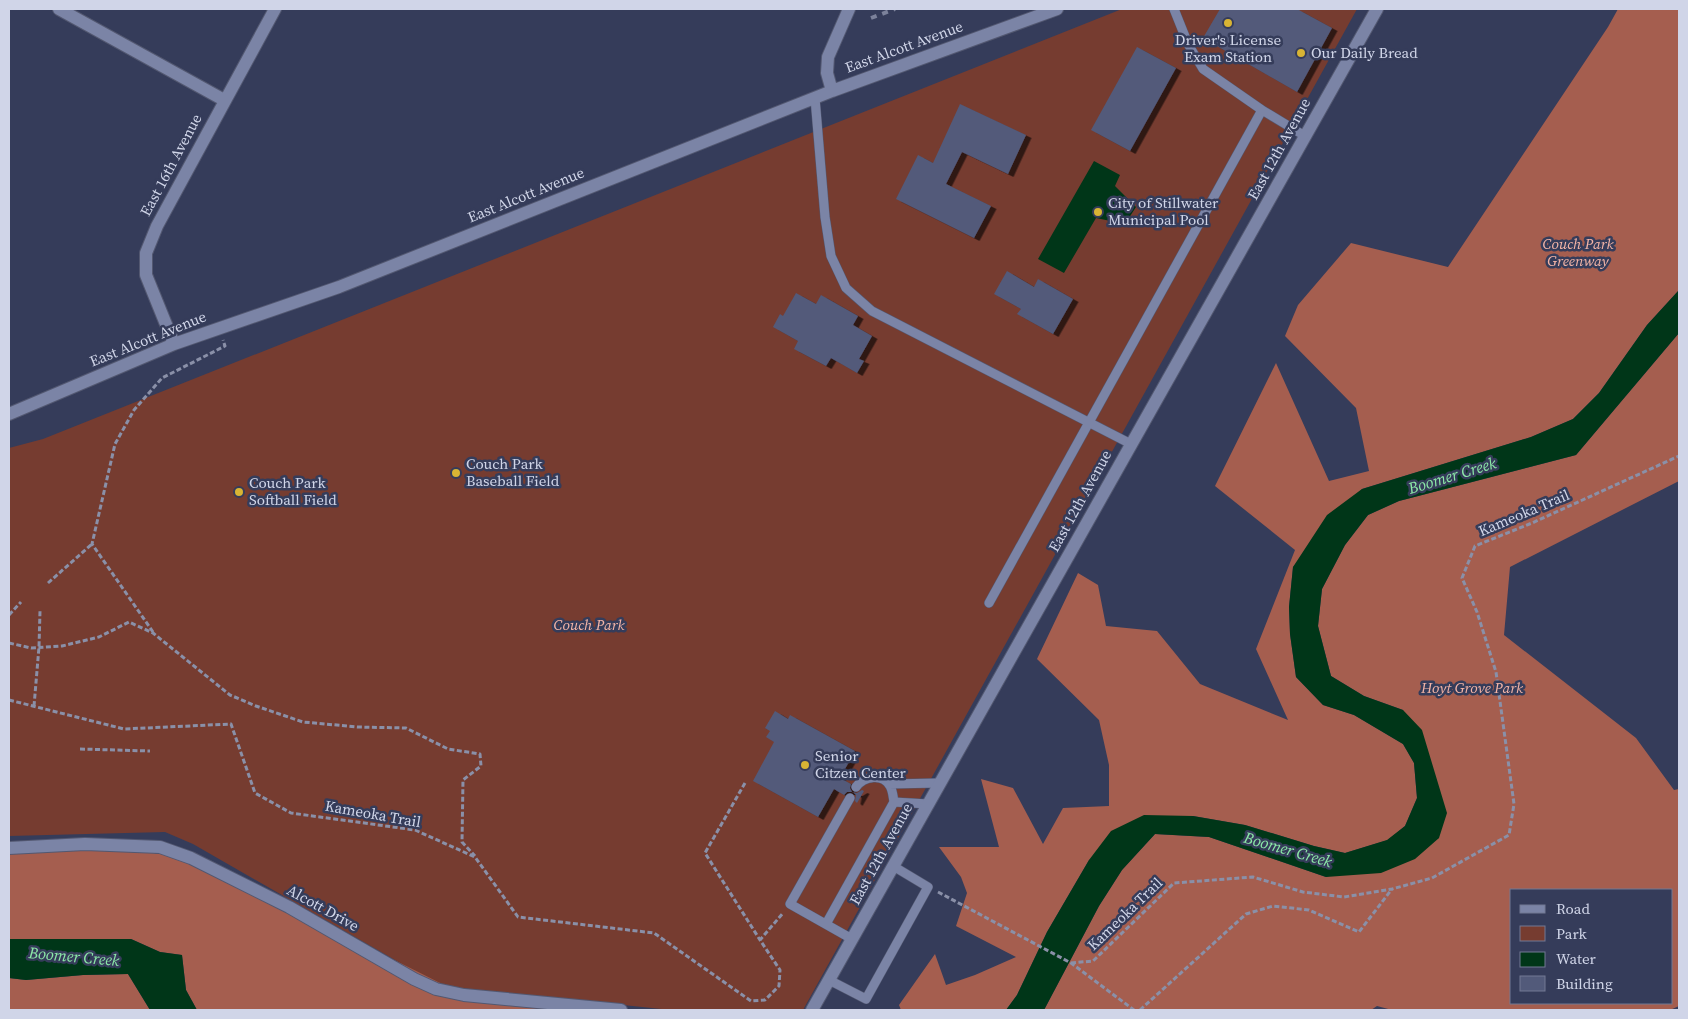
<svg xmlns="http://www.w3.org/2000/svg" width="1688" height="1019" viewBox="0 0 1688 1019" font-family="'Source Serif 4',serif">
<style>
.green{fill:#763c30}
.forest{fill:#a55e4f;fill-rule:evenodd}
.water{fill:#003618}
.building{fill:#525a7a;filter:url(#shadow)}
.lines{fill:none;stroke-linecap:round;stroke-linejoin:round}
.lane-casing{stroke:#535871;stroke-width:10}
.street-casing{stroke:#535871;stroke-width:14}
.secondary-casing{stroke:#535871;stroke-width:14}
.path{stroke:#8a90a8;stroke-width:3;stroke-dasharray:5 2.5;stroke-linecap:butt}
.lane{stroke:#7b84a6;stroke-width:9}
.street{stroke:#7b84a6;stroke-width:12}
.secondary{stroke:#7b84a6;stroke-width:12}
.rail{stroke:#7c829b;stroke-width:4;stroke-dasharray:6 6;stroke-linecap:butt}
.poi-dot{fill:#d8b434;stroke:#353c5a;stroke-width:2}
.labels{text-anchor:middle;stroke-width:5;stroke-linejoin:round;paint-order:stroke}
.poi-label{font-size:15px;fill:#d0d5e8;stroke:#353c5a;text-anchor:start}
.street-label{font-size:15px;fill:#d0d5e8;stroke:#353c5a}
.park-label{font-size:15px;font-style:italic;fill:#f4b5a7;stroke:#353c5a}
.water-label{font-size:16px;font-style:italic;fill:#8ce9a8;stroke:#353c5a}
</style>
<defs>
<filter id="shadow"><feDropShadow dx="5.5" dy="3" stdDeviation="0" flood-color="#0009"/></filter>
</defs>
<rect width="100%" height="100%" fill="#353c5a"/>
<!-- green -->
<path class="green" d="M 1122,9 L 1357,9 L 803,1010 L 671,1010 L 451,987 L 435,983 L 193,844 L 165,832 L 9,836 L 9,448 L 43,439 Z"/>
<!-- forest -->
<path class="forest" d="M 1618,9 L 1679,9 L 1679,290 L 1647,325 L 1599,393 L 1573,419 L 1531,437 L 1362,489 L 1293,567 L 1289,607 L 1290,634 L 1296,677 L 1323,705 L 1354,715 L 1403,744 L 1414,763 L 1417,798 L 1405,826 L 1388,840 L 1345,853 L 1314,846 L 1245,825 L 1193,816 L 1089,860 L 1047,932 L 1017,995 L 1006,1010 L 901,1010 L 899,1005 L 935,954 L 946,985 L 975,975 L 1016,957 L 956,926 L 967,893 L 961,877 L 939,847 L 999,847 L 981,779 L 1013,788 L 1043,844 L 1063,808 L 1109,806 L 1109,765 L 1099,720 L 1037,659 L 1078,573 L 1098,585 L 1106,626 L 1157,631 L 1200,684 L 1288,720 L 1256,649 L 1295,550 L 1215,486 L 1276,363 L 1329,481 L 1369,471 L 1356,408 L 1285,336 L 1298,305 L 1351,243 L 1448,267 L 1608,27 Z
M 1679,333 L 1679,481 L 1510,567 L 1504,635 L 1636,738 L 1674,790 L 1679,789 L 1679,1006 L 1670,1010 L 1392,1010 L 1377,1006 L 1371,1010 L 1044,1010 L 1099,906 L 1122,870 L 1155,834 L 1209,837 L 1326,877 L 1439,838 L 1403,710 L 1364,696 L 1331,676 L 1318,626 L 1322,589 L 1345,545 L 1368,515 L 1399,501 L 1576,455 ZM 1512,890 L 1672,890 L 1672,1003 L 1512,1003 Z
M 85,844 L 191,858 L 464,995 L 567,1010 L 197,1010 L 186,990 L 182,955 L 160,952 L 131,939 L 9,939 L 9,848 Z
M 128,974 L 150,1010 L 9,1010 L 9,978 L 26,980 L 83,975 Z"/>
<!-- water -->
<path class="water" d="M 1094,161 L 1120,175 L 1115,186 L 1136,207 L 1125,224 L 1096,218 L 1064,273 L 1038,259 Z
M 1679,290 L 1679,333 L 1576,455 L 1399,501 L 1368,515 L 1345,545 L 1322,589 L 1318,626 L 1331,676 L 1364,696 L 1403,710 L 1422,730 L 1447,813 L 1439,838 L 1415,859 L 1381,873 L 1326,877 L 1209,837 L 1155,834 L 1122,870 L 1099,906 L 1044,1010 L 1006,1010 L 1017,995 L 1047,932 L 1089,860 L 1111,831 L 1144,815 L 1193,816 L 1245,825 L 1314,846 L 1345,853 L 1387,840 L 1405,826 L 1417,798 L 1414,763 L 1403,744 L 1354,715 L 1323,705 L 1296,677 L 1290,634 L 1289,607 L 1293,567 L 1327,515 L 1362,489 L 1531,437 L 1573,419 L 1599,393 L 1647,325 Z
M 9,939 L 131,939 L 160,952 L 182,955 L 186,990 L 197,1010 L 150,1010 L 128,974 L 83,975 L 26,980 L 9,978 Z"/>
<!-- building -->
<path class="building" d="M 1220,9 L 1297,9 L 1332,28 L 1297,92 L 1203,38 Z
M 1137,47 L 1176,68 L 1130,151 L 1091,130 Z
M 960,104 L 1026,135 L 1008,174 L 962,152 L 946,184 L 991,206 L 974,238 L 896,199 L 918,155 L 933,163 Z
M 1007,271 L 1034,287 L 1038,279 L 1073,299 L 1053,334 L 1017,314 L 1021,309 L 994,294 Z
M 796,293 L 816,304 L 821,295 L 858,316 L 853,325 L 872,336 L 859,359 L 864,361 L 857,373 L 831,358 L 826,366 L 794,349 L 798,341 L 773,327 L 780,314 L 783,316 Z
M 775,711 L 788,719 L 790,715 L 855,751 L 840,778 L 851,784 L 850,788 L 852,792 L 857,793 L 862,790 L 864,791 L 857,803 L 855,801 L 856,795 L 853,792 L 847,792 L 844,795 L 834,789 L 818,817 L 753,781 L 774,742 L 766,737 L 770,731 L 765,728 Z"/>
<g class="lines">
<defs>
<path id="lane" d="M 1174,9 L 1188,44 L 1203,69 L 1262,110
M 815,98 L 825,217 L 831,256 L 846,288 L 872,311 L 1131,444
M 989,603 L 1262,110 L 1305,136
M 889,784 L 939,783
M 850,798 L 790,904 L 852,939
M 894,802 L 928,804
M 826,924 L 894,802 C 893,797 893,791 890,786 C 883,773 864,776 856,787
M 829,980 L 866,999 L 928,887 L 893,866"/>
<path id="street" d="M 59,9 L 224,100
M 832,91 L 827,73 L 828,57 L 849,9
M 174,344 L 146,275 L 146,253 L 157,226 L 275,9
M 9,414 L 174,344 L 339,287 L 832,91 L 1057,9
M 9,848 L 85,844 L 160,847 L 191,858 L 289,907 L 414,979 L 436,989 L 464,995 L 621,1010"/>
<path id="secondary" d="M 812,1010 L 1377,9"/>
</defs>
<!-- lane casing -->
<use href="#lane" class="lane-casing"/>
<!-- street casing -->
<use href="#street" class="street-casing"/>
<!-- secondary casing -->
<use href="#secondary" class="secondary-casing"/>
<!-- path -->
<path class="path" d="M 48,583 L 92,544
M 9,615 L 21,602
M 153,632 L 92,544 L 115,444 L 134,410 L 162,378 L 225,346 L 223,340
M 9,643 L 31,648 L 62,646 L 99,637 L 129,622 L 153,633 L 230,695 L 256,706 L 303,722 L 358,727 L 406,728 L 448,749 L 480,754 L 481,766 L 463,780 L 462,842 L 475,856
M 9,700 L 124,729 L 231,724 L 255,793 L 291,813 L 415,830 L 475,857 L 518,917 L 654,933 L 751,1001 L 765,1000 L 779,986 L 780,970 L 760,940 L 783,913
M 34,706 L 39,647 L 40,611
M 80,749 L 150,751
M 745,783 L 705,853 L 760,940
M 938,892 L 1071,963 L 1134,1010
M 1071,963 L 1093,961 L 1174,883 L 1253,877 L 1303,892 L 1344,897 L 1392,889 L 1432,878 L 1509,835 L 1514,804 L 1496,672 L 1477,612 L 1462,578 L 1475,546 L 1532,523 L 1679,456
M 1140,1010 L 1246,914 L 1273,906 L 1309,910 L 1359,932 L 1392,889"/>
<!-- lane -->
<use href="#lane" class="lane"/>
<!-- street -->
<use href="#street" class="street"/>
<!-- secondary -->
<use href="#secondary" class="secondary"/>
<!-- rail -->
<path class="rail" d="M 871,18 L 895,9"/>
</g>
<!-- markers -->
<g class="poi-dot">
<circle cx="1228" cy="23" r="5"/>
<circle cx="1301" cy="53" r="5"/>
<circle cx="1098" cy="212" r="5"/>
<circle cx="456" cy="473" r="5"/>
<circle cx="239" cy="492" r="5"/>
<circle cx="805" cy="765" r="5"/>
</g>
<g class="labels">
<!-- poi labels -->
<g class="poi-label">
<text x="1228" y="45" text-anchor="middle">Driver's License<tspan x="1228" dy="17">Exam Station</tspan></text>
<text x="1311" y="58">Our Daily Bread</text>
<text x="1108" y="208">City of Stillwater<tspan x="1108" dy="17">Municipal Pool</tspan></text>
<text x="466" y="469">Couch Park<tspan x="466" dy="17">Baseball Field</tspan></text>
<text x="249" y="488">Couch Park<tspan x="249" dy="17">Softball Field</tspan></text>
<text x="815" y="761">Senior<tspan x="815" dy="17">Citzen Center</tspan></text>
</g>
<!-- street labels -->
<g class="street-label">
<text transform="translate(904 47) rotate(-20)" y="5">East Alcott Avenue</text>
<text transform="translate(1279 149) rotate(-61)" y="5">East 12th Avenue</text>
<text transform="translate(171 165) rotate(-62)" y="5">East 16th Avenue</text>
<text transform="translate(526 195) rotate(-22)" y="5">East Alcott Avenue</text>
<text transform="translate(148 339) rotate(-22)" y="5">East Alcott Avenue</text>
<text transform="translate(1080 501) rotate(-61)" y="5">East 12th Avenue</text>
<text transform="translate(1524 513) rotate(-23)" y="5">Kameoka Trail</text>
<text transform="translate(373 814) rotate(10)" y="5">Kameoka Trail</text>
<text transform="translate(881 854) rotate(-61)" y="5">East 12th Avenue</text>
<text transform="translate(323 908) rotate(29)" y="5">Alcott Drive</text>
<text transform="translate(1125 914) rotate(-44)" y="5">Kameoka Trail</text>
</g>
<!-- park labels -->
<g class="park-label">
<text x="1578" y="249">Couch Park<tspan x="1578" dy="17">Greenway</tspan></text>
<text x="589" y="630">Couch Park</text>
<text x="1472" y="693">Hoyt Grove Park</text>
</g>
<!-- water labels -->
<g class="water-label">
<text transform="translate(1452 475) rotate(-17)" y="6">Boomer Creek</text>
<text transform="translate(1288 849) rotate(16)" y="6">Boomer Creek</text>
<text transform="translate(74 956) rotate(5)" y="6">Boomer Creek</text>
</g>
</g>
<!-- border -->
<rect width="1688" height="1019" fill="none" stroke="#d0d5e8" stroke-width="20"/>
<!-- legend -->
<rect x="1510" y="889" width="162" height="115" fill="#353c5a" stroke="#737993"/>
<rect x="1520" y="905" width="25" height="8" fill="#7b84a6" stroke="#737993"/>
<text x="1556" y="914" font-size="15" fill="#d0d5e8">Road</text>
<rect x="1520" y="926" width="25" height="15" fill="#763c30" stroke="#737993"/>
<text x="1556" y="939" font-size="15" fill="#d0d5e8">Park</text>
<rect x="1520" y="952" width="25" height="15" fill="#003618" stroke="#737993"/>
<text x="1556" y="964" font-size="15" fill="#d0d5e8">Water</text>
<rect x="1520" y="976" width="25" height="15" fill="#525a7a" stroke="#737993"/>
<text x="1556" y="989" font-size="15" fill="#d0d5e8">Building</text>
</svg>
